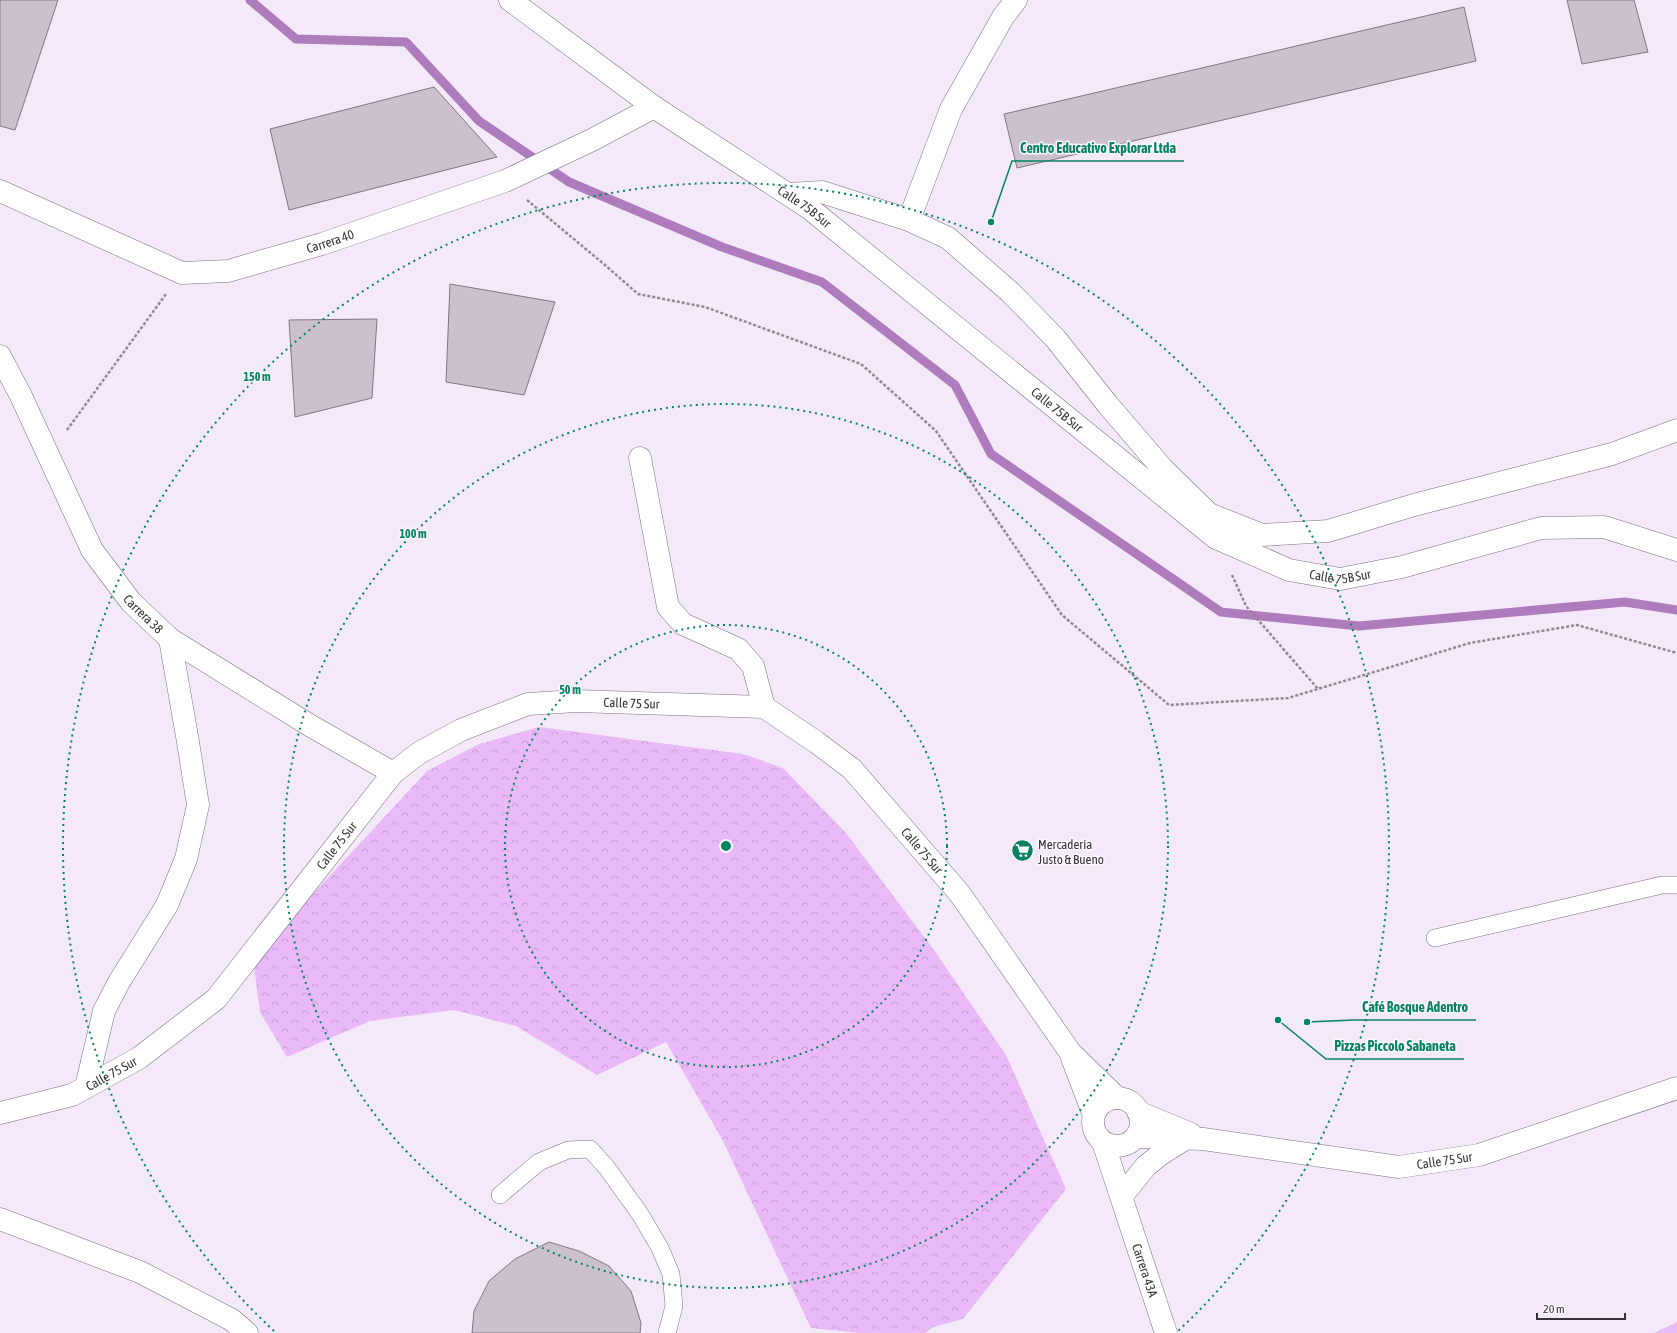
<svg xmlns="http://www.w3.org/2000/svg" width="1677" height="1333" viewBox="0 0 1677 1333" font-family="'Asap Condensed',sans-serif">
<style>
.forest{fill:url(#forest-crowns)}
.park{fill:url(#park-tufts)}
.lines{fill:none;stroke-linecap:round;stroke-linejoin:round}
.stream{stroke:#ae7cbd;stroke-width:9}
.building{fill:#cbc0ce;stroke:#807683}
.service-casing{stroke:#786e7b;stroke-width:18}
.minor-casing{stroke:#786e7b;stroke-width:23}
.tertiary-casing{stroke:#786e7b;stroke-width:23}
.path{stroke:#8f8892;stroke-width:2.5;stroke-dasharray:3 2;stroke-linecap:butt}
.service{stroke:#fff;stroke-width:17}
.minor{stroke:#fff;stroke-width:22}
.tertiary{stroke:#fff;stroke-width:22}
.ring{fill:none;stroke:#078363;stroke-width:2;stroke-dasharray:2 4}
.labels{text-anchor:middle;stroke-width:3;stroke-linejoin:round;paint-order:stroke}
.street-label{font-size:13px;fill:#363237;stroke:#fdf9ff}
.poi-label{font-size:13px;fill:#363237;stroke:#fdf9ff;text-anchor:start}
.centre{fill:#078363;stroke:#fdf9ff;stroke-width:2}
.ring-label{font-size:12px;text-anchor:middle;font-weight:bold;fill:#078363;stroke:#fdf9ff;stroke-width:3;stroke-linejoin:round;paint-order:stroke}
.leader{fill:none;stroke:#078363;stroke-width:1.5}
.callout-dot{fill:#078363;stroke:#fdf9ff;stroke-width:1.5}
.callout-label{font-size:14px;text-anchor:middle;font-weight:bold;fill:#078363;stroke:#fdf9ff;stroke-width:3;stroke-linejoin:round;paint-order:stroke}
</style>
<defs>
<pattern id="forest-crowns" width="20" height="18" patternUnits="userSpaceOnUse"><rect width="20" height="18" fill="#e9baf7"/><path d="M2 6a3 3 0 1 1 6 0M12 15a3 3 0 1 1 6 0" fill="none" stroke="#c8a0d4"/></pattern>
<pattern id="park-tufts" width="24" height="20" patternUnits="userSpaceOnUse"><rect width="24" height="20" fill="#e9baf7"/><path d="M3 7l-1-3M5 7V3M7 7l1-3M15 17l-1-3M17 17v-4M19 17l1-3" fill="none" stroke="#c8a0d4"/></pattern>
</defs>
<rect width="100%" height="100%" fill="#f4e9f8"/>
<!-- forest -->
<path class="forest" d="M 539,727 L 743,754 L 783,768 L 846,833 L 934,950 L 1006,1055 L 1066,1189 L 963,1319 L 933,1327 L 925,1333 L 861,1333 L 811,1328 L 722,1139 L 666,1042 L 597,1075 L 516,1026 L 454,1010 L 370,1021 L 287,1057 L 260,1012 L 254,967 L 275,935 L 427,771 L 479,744 Z"/>
<!-- park -->
<path class="park" d="M 1677,1322 L 1677,1333 L 1654,1333 Z"/>
<g class="lines">
<!-- stream -->
<path class="stream" d="M 250,0 L 296,39 L 406,42 L 479,121 L 569,182 L 722,247 L 822,282 L 955,385 L 991,454 L 1221,612 L 1359,626 L 1625,602 L 1677,610"/>
</g>
<!-- building -->
<path class="building" d="M 0,0 L 58,0 L 15,130 L 0,126 Z
M 1567,0 L 1634,0 L 1648,52 L 1582,64 Z
M 1464,7 L 1476,61 L 1017,168 L 1004,114 Z
M 434,87 L 497,157 L 289,210 L 270,129 Z
M 450,284 L 555,302 L 524,395 L 446,382 Z
M 377,319 L 372,398 L 295,417 L 289,320 Z
M 549,1242 L 579,1251 L 609,1266 L 631,1291 L 641,1323 L 640,1333 L 472,1333 L 474,1311 L 489,1281 L 515,1259 Z"/>
<g class="lines">
<defs>
<path id="service" d="M 1435,938 L 1662,885 L 1677,885
M 500,1195 L 539,1162 L 568,1150 L 590,1149 L 607,1168 L 640,1214 L 660,1248 L 671,1274 L 674,1306 L 667,1333"/>
<g id="minor">
<path id="s1" d="M 510,0 L 654,107 L 809,208 L 1216,538 L 1289,570 L 1340,579 L 1402,567 L 1541,528 L 1604,527 L 1677,550"/>
<path id="s2" d="M 0,191 L 182,273 L 228,271 L 322,244 L 505,181 L 592,140 L 654,107"/>
<path d="M 789,194 L 822,192 L 909,220 L 948,238 L 1010,292 L 1055,338 L 1108,405 L 1162,468 L 1209,514 L 1262,535 L 1328,531 L 1414,505 L 1612,454 L 1677,430"/>
<path d="M 909,220 L 951,109 L 1003,17 L 1016,0"/>
<path id="s3" d="M 0,356 L 21,396 L 92,550 L 131,602 L 170,639 L 311,726 L 393,773"/>
<path d="M 640,458 L 668,607 L 683,624 L 738,649 L 753,666 L 764,707"/>
<path d="M 1072,1058 L 1094,1115"/>
<path d="M 86,1087 L 104,1011 L 119,982 L 167,905 L 186,859 L 198,805 L 188,742 L 170,639"/>
<path id="s4" d="M 0,1113 L 72,1095 L 139,1058 L 216,999 L 393,773 L 419,753 L 461,730 L 528,704 L 576,701 L 764,707 L 816,742 L 852,769 L 960,894 L 1070,1052 L 1117,1098"/>
<path d="M 0,1219 L 140,1272 L 232,1320 L 247,1333"/>
</g>
<g id="tertiary">
<circle cx="1117" cy="1122" r="24"/>
<path d="M 1138,1112 L 1191,1134"/>
<path id="s5" d="M 1136,1137 L 1203,1139 L 1399,1167 L 1479,1155 L 1677,1088"/>
<path id="s6" d="M 1103,1142 L 1166,1333"/>
<path d="M 1125,1192 L 1146,1166 L 1161,1154 L 1185,1139"/>
</g>
</defs>
<!-- service casing -->
<use href="#service" class="service-casing"/>
<!-- minor casing -->
<use href="#minor" class="minor-casing"/>
<!-- tertiary casing -->
<use href="#tertiary" class="tertiary-casing"/>
<!-- path -->
<path class="path" d="M 527,200 L 605,265 L 638,294 L 705,307 L 861,364 L 936,431 L 1062,615 L 1169,705 L 1288,698 L 1470,643 L 1577,625 L 1677,653
M 67,430 L 166,294
M 1232,575 L 1246,606 L 1318,689"/>
<!-- service -->
<use href="#service" class="service"/>
<!-- minor -->
<use href="#minor" class="minor"/>
<!-- tertiary -->
<use href="#tertiary" class="tertiary"/>
</g>
<!-- distance rings -->
<g class="ring">
<circle cx="726" cy="846" r="221"/>
<circle cx="726" cy="846" r="442"/>
<path d="M274 1331A663 663 0 1 1 1178 1331"/>
</g>
<!-- icons -->
<defs>
<symbol id="supermarket-disc" viewBox="-11 -11 22 22"><circle r="9.5" fill="#078363" stroke="#fdf9ff"/><path d="M-6-5.5h2.5l.6 2H6L4.5 2H-2.5L-4.4-4H-6ZM-1.5 3.2a1.3 1.3 0 1 0 .1 0ZM3 3.2a1.3 1.3 0 1 0 .1 0Z" fill="#fff"/></symbol>
</defs>
<g fill-rule="evenodd">
<use href="#supermarket-disc" x="1010" y="838" width="25" height="25"/>
</g>
<g class="labels">
<!-- street labels -->
<g class="street-label">
<text dy="5" stroke="none"><textPath href="#s1" startOffset="360">Calle 75B Sur</textPath></text>
<text dy="5" stroke="none"><textPath href="#s2" startOffset="352">Carrera 40</textPath></text>
<text dy="5" stroke="none"><textPath href="#s1" startOffset="684">Calle 75B Sur</textPath></text>
<text dy="5" stroke="none"><textPath href="#s1" startOffset="1020">Calle 75B Sur</textPath></text>
<text dy="5" stroke="none"><textPath href="#s3" startOffset="297">Carrera 38</textPath></text>
<text dy="5" stroke="none"><textPath href="#s4" startOffset="791">Calle 75 Sur</textPath></text>
<text dy="5" stroke="none"><textPath href="#s4" startOffset="443">Calle 75 Sur</textPath></text>
<text dy="5" stroke="none"><textPath href="#s4" startOffset="1139">Calle 75 Sur</textPath></text>
<text dy="5" stroke="none"><textPath href="#s4" startOffset="119">Calle 75 Sur</textPath></text>
<text dy="5" stroke="none"><textPath href="#s5" startOffset="311">Calle 75 Sur</textPath></text>
<text dy="5" stroke="none"><textPath href="#s6" startOffset="135">Carrera 43A</textPath></text>
</g>
<!-- poi labels -->
<g class="poi-label">
<text x="1038" y="849">Mercadería<tspan x="1038" dy="15">Justo &amp; Bueno</tspan></text>
</g>
</g>
<circle cx="726" cy="846" r="6" class="centre"/>
<g class="ring-label">
<text x="257" y="381">150 m</text>
<text x="413" y="538">100 m</text>
<text x="570" y="694">50 m</text>
</g>
<!-- callouts -->
<path class="leader" d="M991 222L1012 161H1184M1307 1022L1354 1020H1476M1278 1020L1326 1059H1464"/>
<g class="callout-dot">
<circle cx="991" cy="222" r="4"/>
<circle cx="1307" cy="1022" r="4"/>
<circle cx="1278" cy="1020" r="4"/>
</g>
<g class="callout-label">
<text x="1098" y="153">Centro Educativo Explorar Ltda</text>
<text x="1415" y="1012">Café Bosque Adentro</text>
<text x="1395" y="1051">Pizzas Piccolo Sabaneta</text>
</g>
<!-- scale -->
<path d="M1537 1313v6h88v-6" fill="none" stroke="#363237" stroke-width="2"/>
<text x="1543" y="1313" font-size="12" fill="#363237" stroke="#fdf9ff" stroke-width="3" paint-order="stroke">20 m</text>
</svg>
